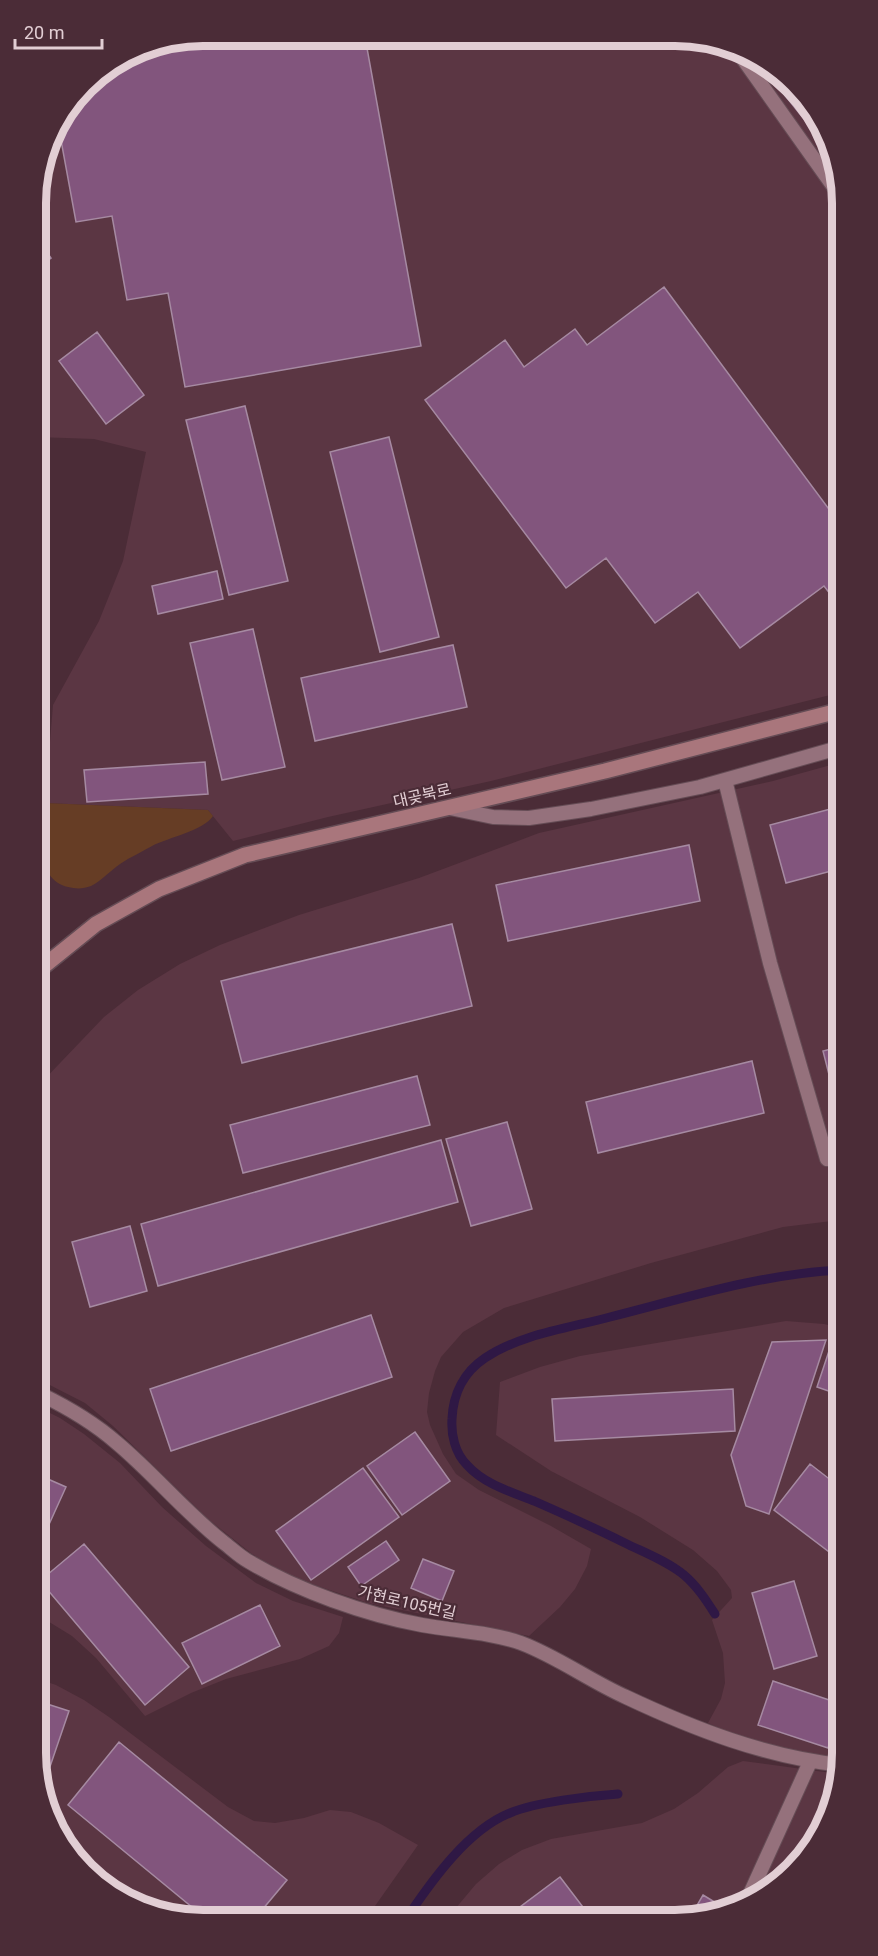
<svg xmlns="http://www.w3.org/2000/svg" width="878" height="1956" viewBox="0 0 878 1956" font-family="Roboto,'Noto Sans KR',sans-serif">
<style>
.built{fill:#5b3643}
.green{fill:#663d25}
.lines{fill:none;stroke-linecap:round;stroke-linejoin:round}
.stream{stroke:#2f1845;stroke-width:9}
.building{fill:#82557d;stroke:#a68aa2;stroke-width:1.5}
.lane-casing{stroke:#654c55;stroke-width:16}
.secondary-casing{stroke:#654c55;stroke-width:18}
.lane{stroke:#95717c;stroke-width:14}
.secondary{stroke:#a9767c;stroke-width:15}
.labels{text-anchor:middle;stroke-width:4.5;stroke-linejoin:round;paint-order:stroke}
.street-label{font-size:16px;fill:#e2ced4;stroke:#4b2c37}
.rim{fill:none;stroke:#e2ced4;stroke-width:8}
</style>
<rect width="100%" height="100%" fill="#4b2c37"/>
<!-- built -->
<path class="built" d="M 204,36 L 707,39 L 785,78 L 836,160 L 838,693 L 491,781 L 328,817 L 233,841 L 208,810 L 45,803 L 53,705 L 99,621 L 123,561 L 146,452 L 94,439 L 37,437 L 36,192 L 53,130 L 93,78 L 140,49 Z
M 838,763 L 840,1220 L 783,1227 L 651,1263 L 504,1308 L 463,1332 L 441,1357 L 435,1371 L 429,1393 L 427,1412 L 430,1425 L 443,1454 L 456,1474 L 479,1490 L 551,1526 L 591,1549 L 587,1566 L 575,1589 L 560,1607 L 529,1636 L 368,1603 L 294,1578 L 252,1554 L 208,1519 L 113,1426 L 85,1403 L 40,1380 L 39,1085 L 104,1017 L 138,990 L 180,964 L 220,945 L 299,915 L 419,878 L 539,833 L 773,781 Z
M 786,1321 L 824,1324 L 840,1328 L 842,1758 L 798,1752 L 736,1736 L 708,1723 L 721,1699 L 725,1683 L 723,1653 L 712,1620 L 732,1598 L 731,1590 L 717,1571 L 693,1550 L 640,1517 L 551,1471 L 496,1435 L 500,1382 L 540,1367 L 580,1356 Z
M 40,1408 L 60,1418 L 84,1434 L 120,1463 L 162,1507 L 206,1546 L 256,1583 L 293,1601 L 343,1617 L 339,1633 L 329,1646 L 300,1659 L 226,1679 L 191,1693 L 145,1716 L 96,1658 L 72,1636 L 41,1617 Z
M 41,1680 L 56,1685 L 84,1700 L 109,1717 L 228,1807 L 254,1821 L 275,1823 L 304,1818 L 330,1810 L 351,1812 L 379,1823 L 418,1845 L 368,1916 L 171,1917 L 93,1878 L 42,1796 Z
M 743,1761 L 839,1774 L 829,1816 L 801,1863 L 718,1914 L 450,1915 L 476,1884 L 499,1864 L 522,1850 L 551,1839 L 642,1823 L 674,1809 L 698,1793 L 728,1767 Z"/>
<!-- green -->
<path class="green" d="M 45,803 L 208,810 L 213,816 C 203,831 169,837 152,846 C 142,852 130,857 120,864 C 110,871 101,881 91,886 C 83,889 76,889 68,887 C 34,879 40,829 45,803 Z"/>
<g class="lines">
<!-- stream -->
<path class="stream" d="M 715,1614 C 706,1600 697,1586 684,1575 C 668,1562 648,1554 629,1545 C 597,1529 566,1515 534,1501 C 511,1492 484,1484 467,1465 C 455,1453 451,1435 452,1419 C 453,1394 464,1372 485,1358 C 521,1334 569,1328 610,1317 C 685,1298 762,1274 840,1270
M 408,1916 C 433,1879 468,1830 510,1813 C 536,1802 589,1796 618,1794"/>
</g>
<!-- building -->
<path class="building" d="M 204,36 L 365,37 L 421,346 L 185,387 L 168,293 L 127,300 L 112,216 L 76,222 L 58,124 L 93,78 L 140,49 Z
M 791,87 L 828,147 L 827,148 L 783,93 Z
M 37,238 L 51,258 L 37,269 Z
M 664,287 L 837,520 L 838,604 L 824,586 L 740,648 L 698,592 L 655,623 L 606,558 L 566,588 L 425,400 L 505,340 L 524,367 L 575,329 L 587,345 Z
M 97,332 L 144,395 L 106,424 L 59,361 Z
M 245,406 L 288,581 L 229,595 L 186,420 Z
M 389,437 L 439,637 L 380,652 L 330,452 Z
M 217,571 L 223,599 L 158,614 L 152,586 Z
M 253,629 L 285,767 L 222,780 L 190,643 Z
M 453,645 L 467,707 L 315,741 L 301,678 Z
M 205,762 L 208,794 L 87,802 L 84,770 Z
M 838,807 L 839,869 L 786,883 L 770,825 Z
M 689,845 L 700,901 L 508,941 L 496,885 Z
M 452,924 L 472,1006 L 242,1063 L 221,981 Z
M 839,1047 L 839,1106 L 837,1106 L 823,1051 Z
M 752,1061 L 764,1113 L 598,1153 L 586,1102 Z
M 417,1076 L 430,1125 L 243,1173 L 230,1125 Z
M 507,1122 L 532,1209 L 471,1226 L 446,1139 Z
M 441,1140 L 458,1202 L 158,1286 L 141,1224 Z
M 130,1226 L 147,1291 L 90,1307 L 72,1242 Z
M 371,1315 L 392,1377 L 171,1451 L 150,1389 Z
M 826,1340 L 769,1514 L 746,1506 L 731,1455 L 772,1342 Z
M 832,1342 L 840,1345 L 840,1395 L 817,1387 Z
M 733,1389 L 735,1431 L 555,1441 L 552,1399 Z
M 415,1432 L 450,1481 L 402,1515 L 367,1466 Z
M 810,1464 L 841,1488 L 841,1561 L 774,1510 Z
M 363,1468 L 399,1517 L 311,1580 L 276,1531 Z
M 41,1476 L 66,1487 L 41,1542 Z
M 386,1541 L 399,1560 L 361,1586 L 348,1567 Z
M 84,1544 L 189,1667 L 145,1705 L 41,1582 L 41,1580 Z
M 423,1559 L 454,1571 L 442,1601 L 411,1588 Z
M 794,1581 L 817,1656 L 774,1669 L 752,1593 Z
M 260,1605 L 280,1646 L 202,1684 L 182,1643 Z
M 773,1681 L 841,1704 L 828,1748 L 758,1725 Z
M 41,1702 L 69,1711 L 42,1790 Z
M 119,1742 L 287,1880 L 257,1916 L 204,1917 L 68,1805 Z
M 560,1877 L 589,1915 L 526,1915 L 520,1907 Z
M 703,1895 L 726,1909 L 726,1910 L 718,1914 L 692,1914 Z"/>
<g class="lines">
<defs>
<path id="lane" d="M 741,56 L 836,190
M 38,657 L 38,690
M 725,780 L 770,963 L 827,1159
M 450,808 L 493,817 L 529,818 L 591,809 L 700,787 L 838,748
M 40,1394 C 69,1408 93,1422 117,1443 C 154,1474 185,1512 223,1542 C 231,1548 239,1556 248,1561 C 296,1590 367,1615 422,1625 C 455,1631 490,1632 521,1643 C 558,1657 590,1681 626,1697 C 694,1729 766,1757 841,1765
M 750,1894 L 810,1762"/>
<path id="secondary" d="M 39,970 L 96,924 L 159,889 L 245,855 L 605,771 L 838,711"/>
</defs>
<!-- lane casing -->
<use href="#lane" class="lane-casing"/>
<!-- secondary casing -->
<use href="#secondary" class="secondary-casing"/>
<!-- lane -->
<use href="#lane" class="lane"/>
<!-- secondary -->
<use href="#secondary" class="secondary"/>
</g>
<g class="labels">
<!-- street labels -->
<g class="street-label">
<text transform="translate(422 795) rotate(-13)" y="6">대곶북로</text>
<text transform="translate(407 1602) rotate(13)" y="6">가현로105번길</text>
</g>
</g>
<!-- crop -->
<path d="M0 0H878V1956H0ZM203 46H675A157 157 0 0 1 832 203V1753A157 157 0 0 1 675 1910H203A157 157 0 0 1 46 1753V203A157 157 0 0 1 203 46Z" fill="#4b2c37" fill-rule="evenodd"/>
<path class="rim" d="M203 46H675A157 157 0 0 1 832 203V1753A157 157 0 0 1 675 1910H203A157 157 0 0 1 46 1753V203A157 157 0 0 1 203 46Z"/>
<!-- scale -->
<path d="M15 39v9h87v-9" fill="none" stroke="#e2ced4" stroke-width="3"/>
<text x="24" y="39" font-size="18" fill="#e2ced4" stroke="#4b2c37" stroke-width="4.5" paint-order="stroke">20 m</text>
</svg>
